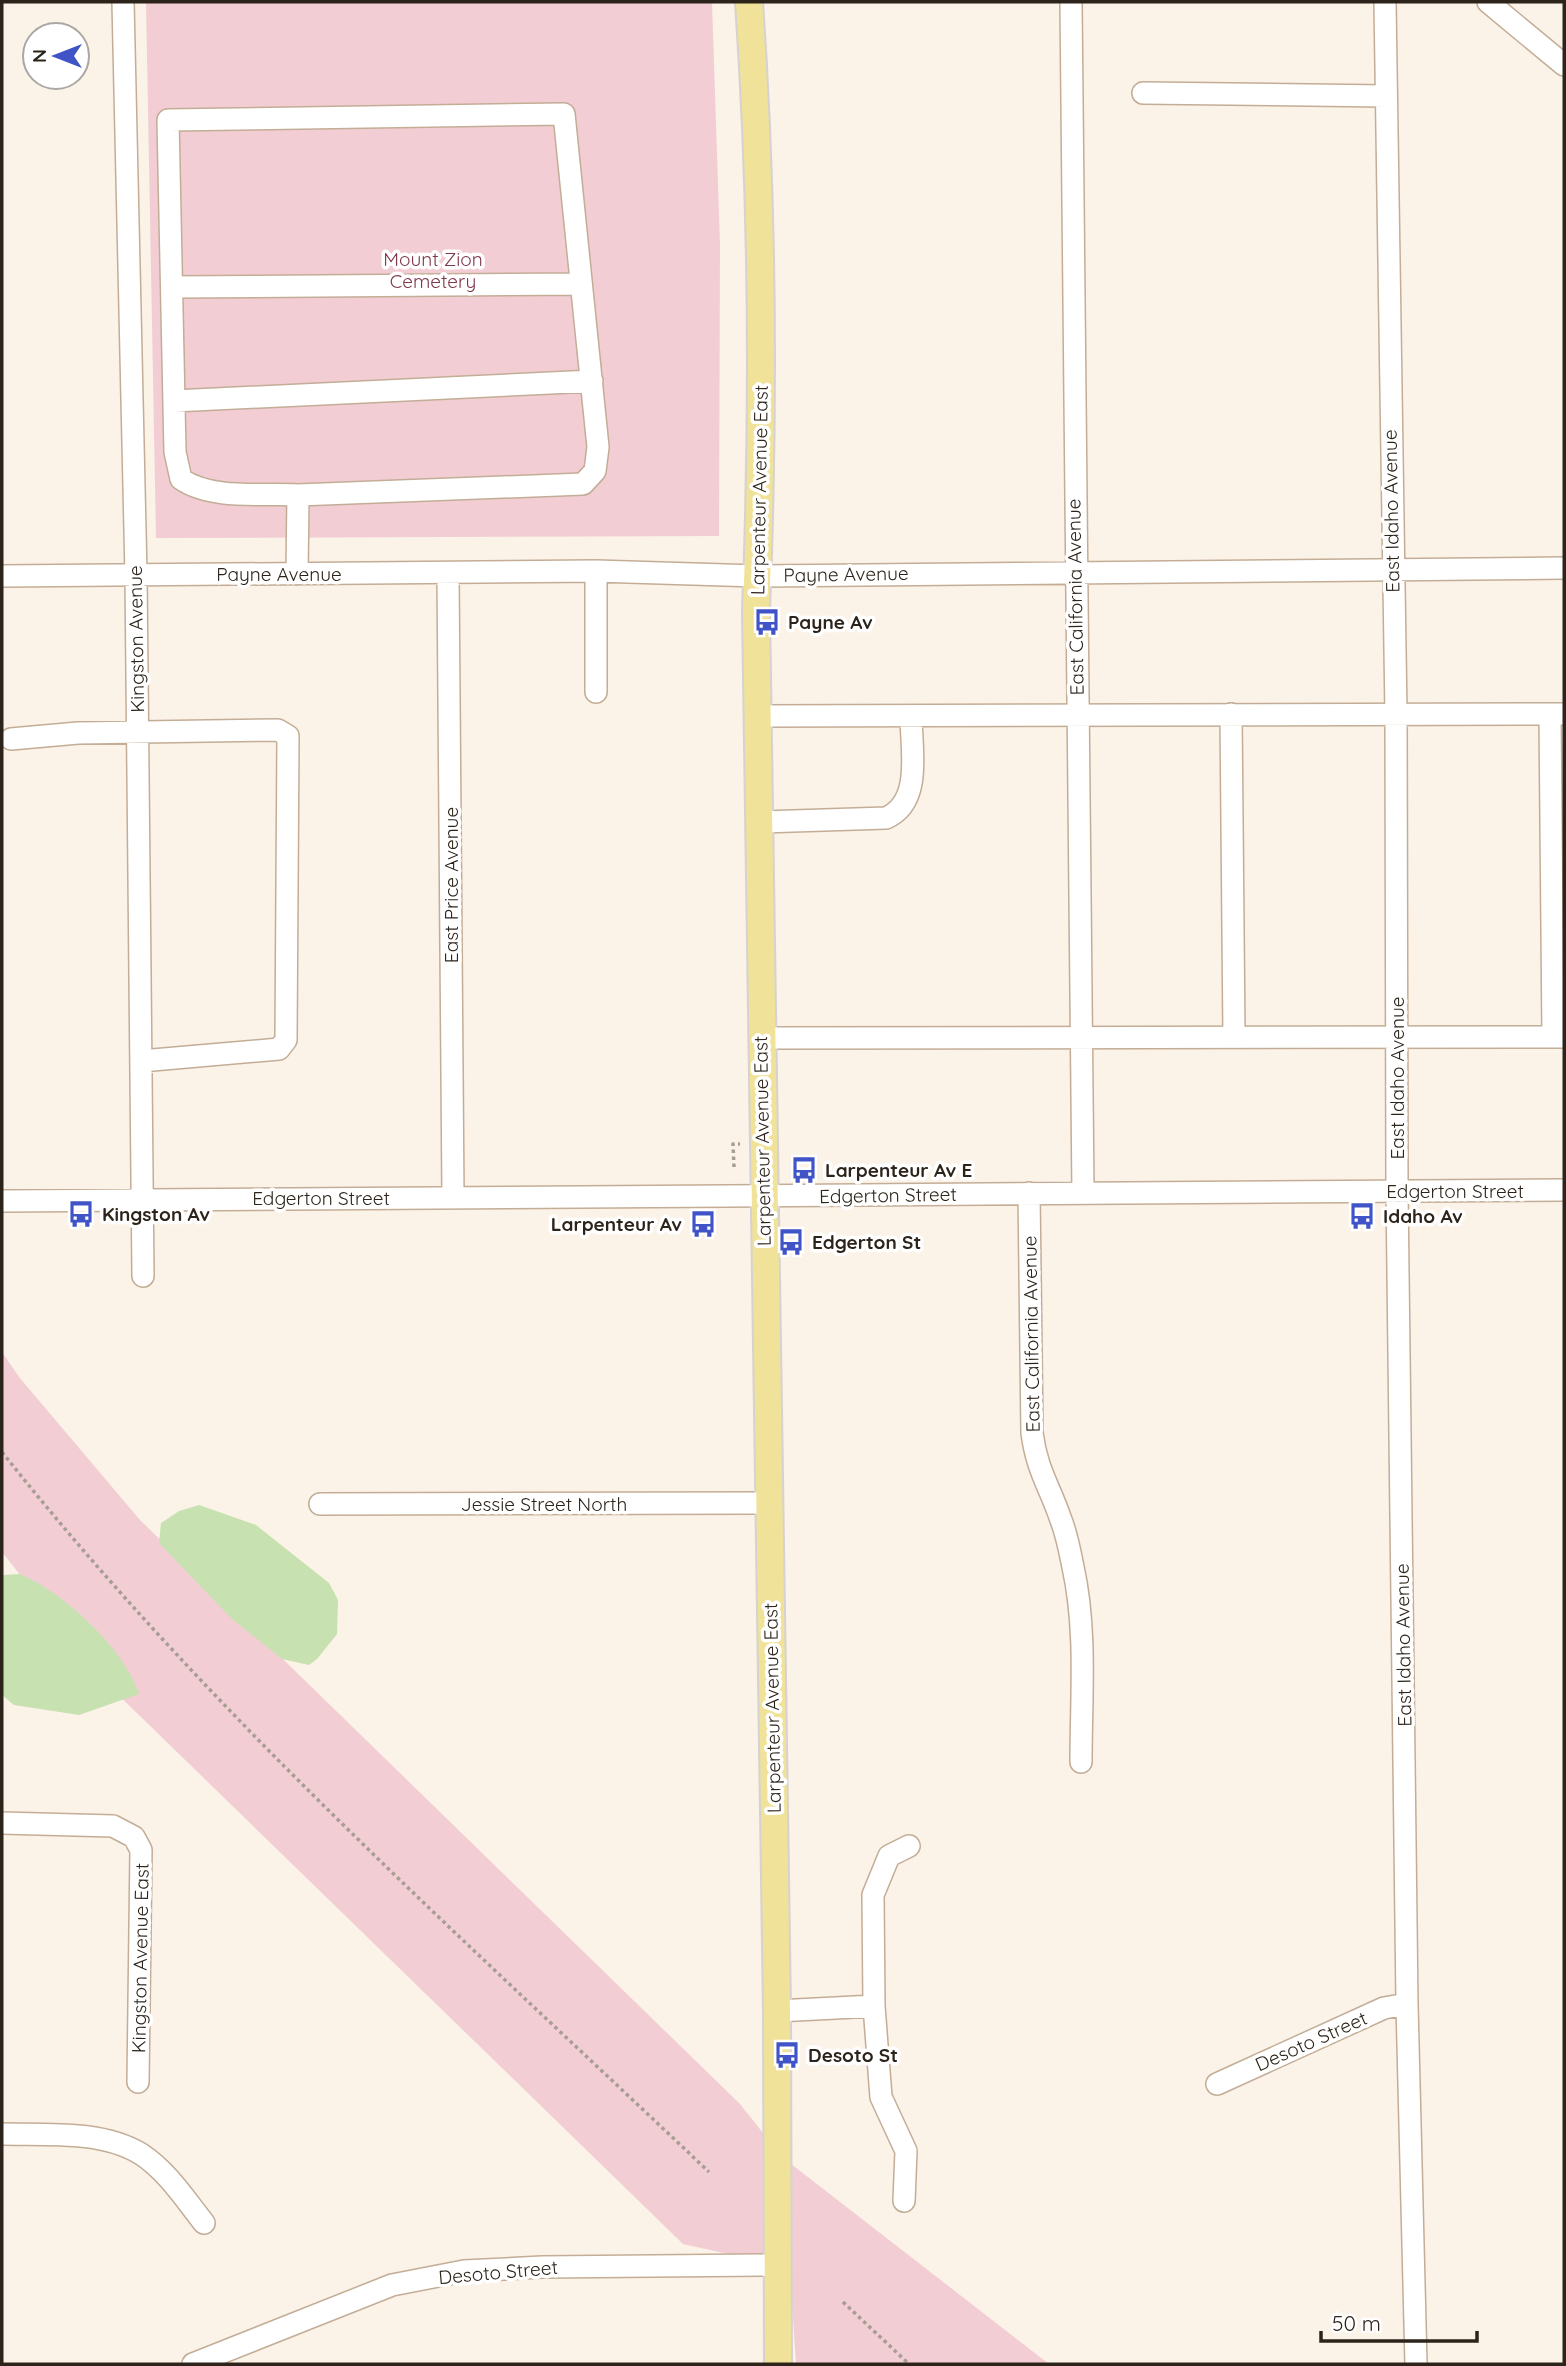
<svg xmlns="http://www.w3.org/2000/svg" width="1566" height="2366" viewBox="0 0 1566 2366" font-family="Quicksand,sans-serif">
<style>
.green{fill:#f3cdd4}
.water{fill:#c8e1b1}
.lines{fill:none;stroke-linecap:round;stroke-linejoin:round}
.minor-casing{stroke:#c3ad96;stroke-width:24}
.major-casing{stroke:#d5d3d1;stroke-width:30}
.path{stroke:#a69d93;stroke-width:3.5;stroke-dasharray:3.5 3.5;stroke-linecap:butt}
.minor{stroke:#fff;stroke-width:21}
.major{stroke:#f0e399;stroke-width:26}
.labels{text-anchor:middle;stroke-width:7;stroke-linejoin:round;paint-order:stroke}
.park-label{font-size:19px;fill:#7e384b;stroke:#fff}
.street-label{font-size:19px;fill:#2c241b;stroke:#fff}
.poi-label{font-size:19px;font-weight:bold;fill:#2c241b;stroke:#fff;text-anchor:start}
</style>
<rect width="100%" height="100%" fill="#fbf2e8"/>
<!-- green -->
<path class="green" d="M 146,2 L 712,2 L 720,245 L 719,536 L 156,538 Z
M 2,1352 L 19,1377 L 140,1520 L 740,2104 L 782,2157 L 1049,2364 L 796,2364 L 783,2166 L 777,2265 L 683,2244 L 106,1683 L 2,1552 Z"/>
<!-- water -->
<path class="water" d="M 199,1505 L 256,1525 L 329,1583 L 338,1600 L 337,1634 L 317,1659 L 309,1665 L 282,1659 L 232,1619 L 159,1543 L 161,1523 L 179,1511 Z
M 20,1574 C 63,1592 125,1649 139,1694 L 79,1715 L 14,1705 L 2,1695 L 2,1575 Z"/>
<g class="lines">
<defs>
<path id="minor" d="M 123,2 L 136,575 L 143,1276
M 1071,2 L 1083,1193
M 1385,2 L 1396,714 L 1397,1191 L 1407,2004 L 1416,2364
M 1488,2 L 1564,65
M 1143,93 L 1386,96
M 172,287 L 581,284
M 174,401 L 592,381
M 596,571 L 596,692
M 448,573 L 453,1197
M 297,574 L 298,495 L 583,484 L 595,471 L 598,447 L 564,114 L 168,120 L 175,452 L 181,479 C 211,500 263,493 298,495
M 2,576 L 596,571 L 757,576 L 1564,568
M 1231,714 L 1234,1037
M 1550,714 L 1553,1036
M 757,716 L 1564,714
M 11,739 L 78,733 L 278,730 L 288,736 L 286,1040 L 279,1049 L 141,1061
M 759,822 L 886,818 C 923,802 911,749 911,716
M 761,1038 L 1564,1037
M 1029,1193 L 1032,1433 C 1037,1471 1050,1487 1061,1520 C 1067,1535 1070,1552 1073,1567 C 1087,1630 1081,1698 1081,1762
M 2,1201 L 1564,1190
M 320,1504 L 768,1503
M 2,1823 L 113,1826 L 134,1837 L 141,1850 L 138,2082
M 777,2011 L 874,2006
M 1217,2084 L 1384,2008 L 1407,2004
M 2,2134 C 46,2135 102,2130 141,2154 C 167,2171 185,2199 204,2223
M 904,2201 L 906,2151 L 881,2097 L 874,2006 L 873,1895 L 889,1856 L 909,1846
M 193,2364 L 392,2285 L 464,2271 L 542,2267 L 777,2265"/>
<path id="major" d="M 749,2 C 763,205 764,407 756,610 L 777,2011 L 778,2364"/>
</defs>
<!-- minor casing -->
<use href="#minor" class="minor-casing"/>
<!-- major casing -->
<use href="#major" class="major-casing"/>
<!-- path -->
<path class="path" d="M 734,1167 L 733,1144 L 740,1144
M 2,1452 C 211,1716 465,1940 709,2172
M 843,2302 L 909,2364"/>
<!-- minor -->
<use href="#minor" class="minor"/>
<!-- major -->
<use href="#major" class="major"/>
</g>
<!-- icons -->
<defs>
<symbol id="bus-bare" viewBox="-9 -9 18 18"><path d="M-5-6H5V4H4V6H2V4H-2V6H-4V4H-5ZM-3.5-4V0h7V-4ZM-3.5 1.2v1.5H-2V1.2ZM2 1.2v1.5H3.5V1.2Z" fill="#4054c7" stroke="#fff" stroke-width="2.5" paint-order="stroke"/></symbol>
</defs>
<g fill-rule="evenodd">
<use href="#bus-bare" x="748" y="603" width="38" height="38"/>
<use href="#bus-bare" x="785" y="1151" width="38" height="38"/>
<use href="#bus-bare" x="62" y="1195" width="38" height="38"/>
<use href="#bus-bare" x="1343" y="1197" width="38" height="38"/>
<use href="#bus-bare" x="684" y="1205" width="38" height="38"/>
<use href="#bus-bare" x="772" y="1223" width="38" height="38"/>
<use href="#bus-bare" x="768" y="2036" width="38" height="38"/>
</g>
<g class="labels">
<!-- park labels -->
<g class="park-label">
<text x="433" y="266">Mount Zion<tspan x="433" dy="22">Cemetery</tspan></text>
</g>
<!-- street labels -->
<g class="street-label">
<text transform="translate(759 490) rotate(-89)" y="7">Larpenteur Avenue East</text>
<text transform="translate(1391 511) rotate(-91)" y="7">East Idaho Avenue</text>
<text x="279" y="581">Payne Avenue</text>
<text transform="translate(846 574) rotate(-1)" y="7">Payne Avenue</text>
<text transform="translate(1075 597) rotate(-91)" y="7">East California Avenue</text>
<text transform="translate(136 639) rotate(-91)" y="7">Kingston Avenue</text>
<text transform="translate(451 885) rotate(-90)" y="7">East Price Avenue</text>
<text transform="translate(1397 1078) rotate(-90)" y="7">East Idaho Avenue</text>
<text transform="translate(762 1141) rotate(-91)" y="7">Larpenteur Avenue East</text>
<text x="1455" y="1198">Edgerton Street</text>
<text transform="translate(888 1195) rotate(-1)" y="7">Edgerton Street</text>
<text x="321" y="1205">Edgerton Street</text>
<text transform="translate(1031 1334) rotate(-91)" y="7">East California Avenue</text>
<text x="544" y="1511">Jessie Street North</text>
<text transform="translate(1403 1645) rotate(-91)" y="7">East Idaho Avenue</text>
<text transform="translate(772 1708) rotate(-91)" y="7">Larpenteur Avenue East</text>
<text transform="translate(140 1958) rotate(-89)" y="7">Kingston Avenue East</text>
<text transform="translate(1311 2041) rotate(-24)" y="7">Desoto Street</text>
<text transform="translate(498 2272) rotate(-5)" y="7">Desoto Street</text>
</g>
<!-- poi labels -->
<g class="poi-label">
<text x="788" y="629">Payne Av</text>
<text x="825" y="1177">Larpenteur Av E</text>
<text x="102" y="1221">Kingston Av</text>
<text x="1383" y="1223">Idaho Av</text>
<text x="682" y="1231" text-anchor="end">Larpenteur Av</text>
<text x="812" y="1249">Edgerton St</text>
<text x="808" y="2062">Desoto St</text>
</g>
</g>
<!-- border -->
<rect width="1566" height="2366" fill="none" stroke="#2c241b" stroke-width="7"/>
<!-- north arrow -->
<g transform="translate(56 56) rotate(270)"><circle r="33" fill="#ffffff" stroke="#aba7a4" stroke-width="2"/>
<path d="M0-5L12 26L0 18L-12 26Z" fill="#4054c7"/>
<text y="-10" font-size="19" font-weight="bold" text-anchor="middle" fill="#2c241b">N</text>
</g>
<!-- scale -->
<path d="M1321 2331v10h156v-10" fill="none" stroke="#2c241b" stroke-width="3.5"/>
<text x="1332" y="2331" font-size="21" fill="#2c241b" stroke="#ffffff" stroke-width="5" paint-order="stroke">50 m</text>
</svg>
